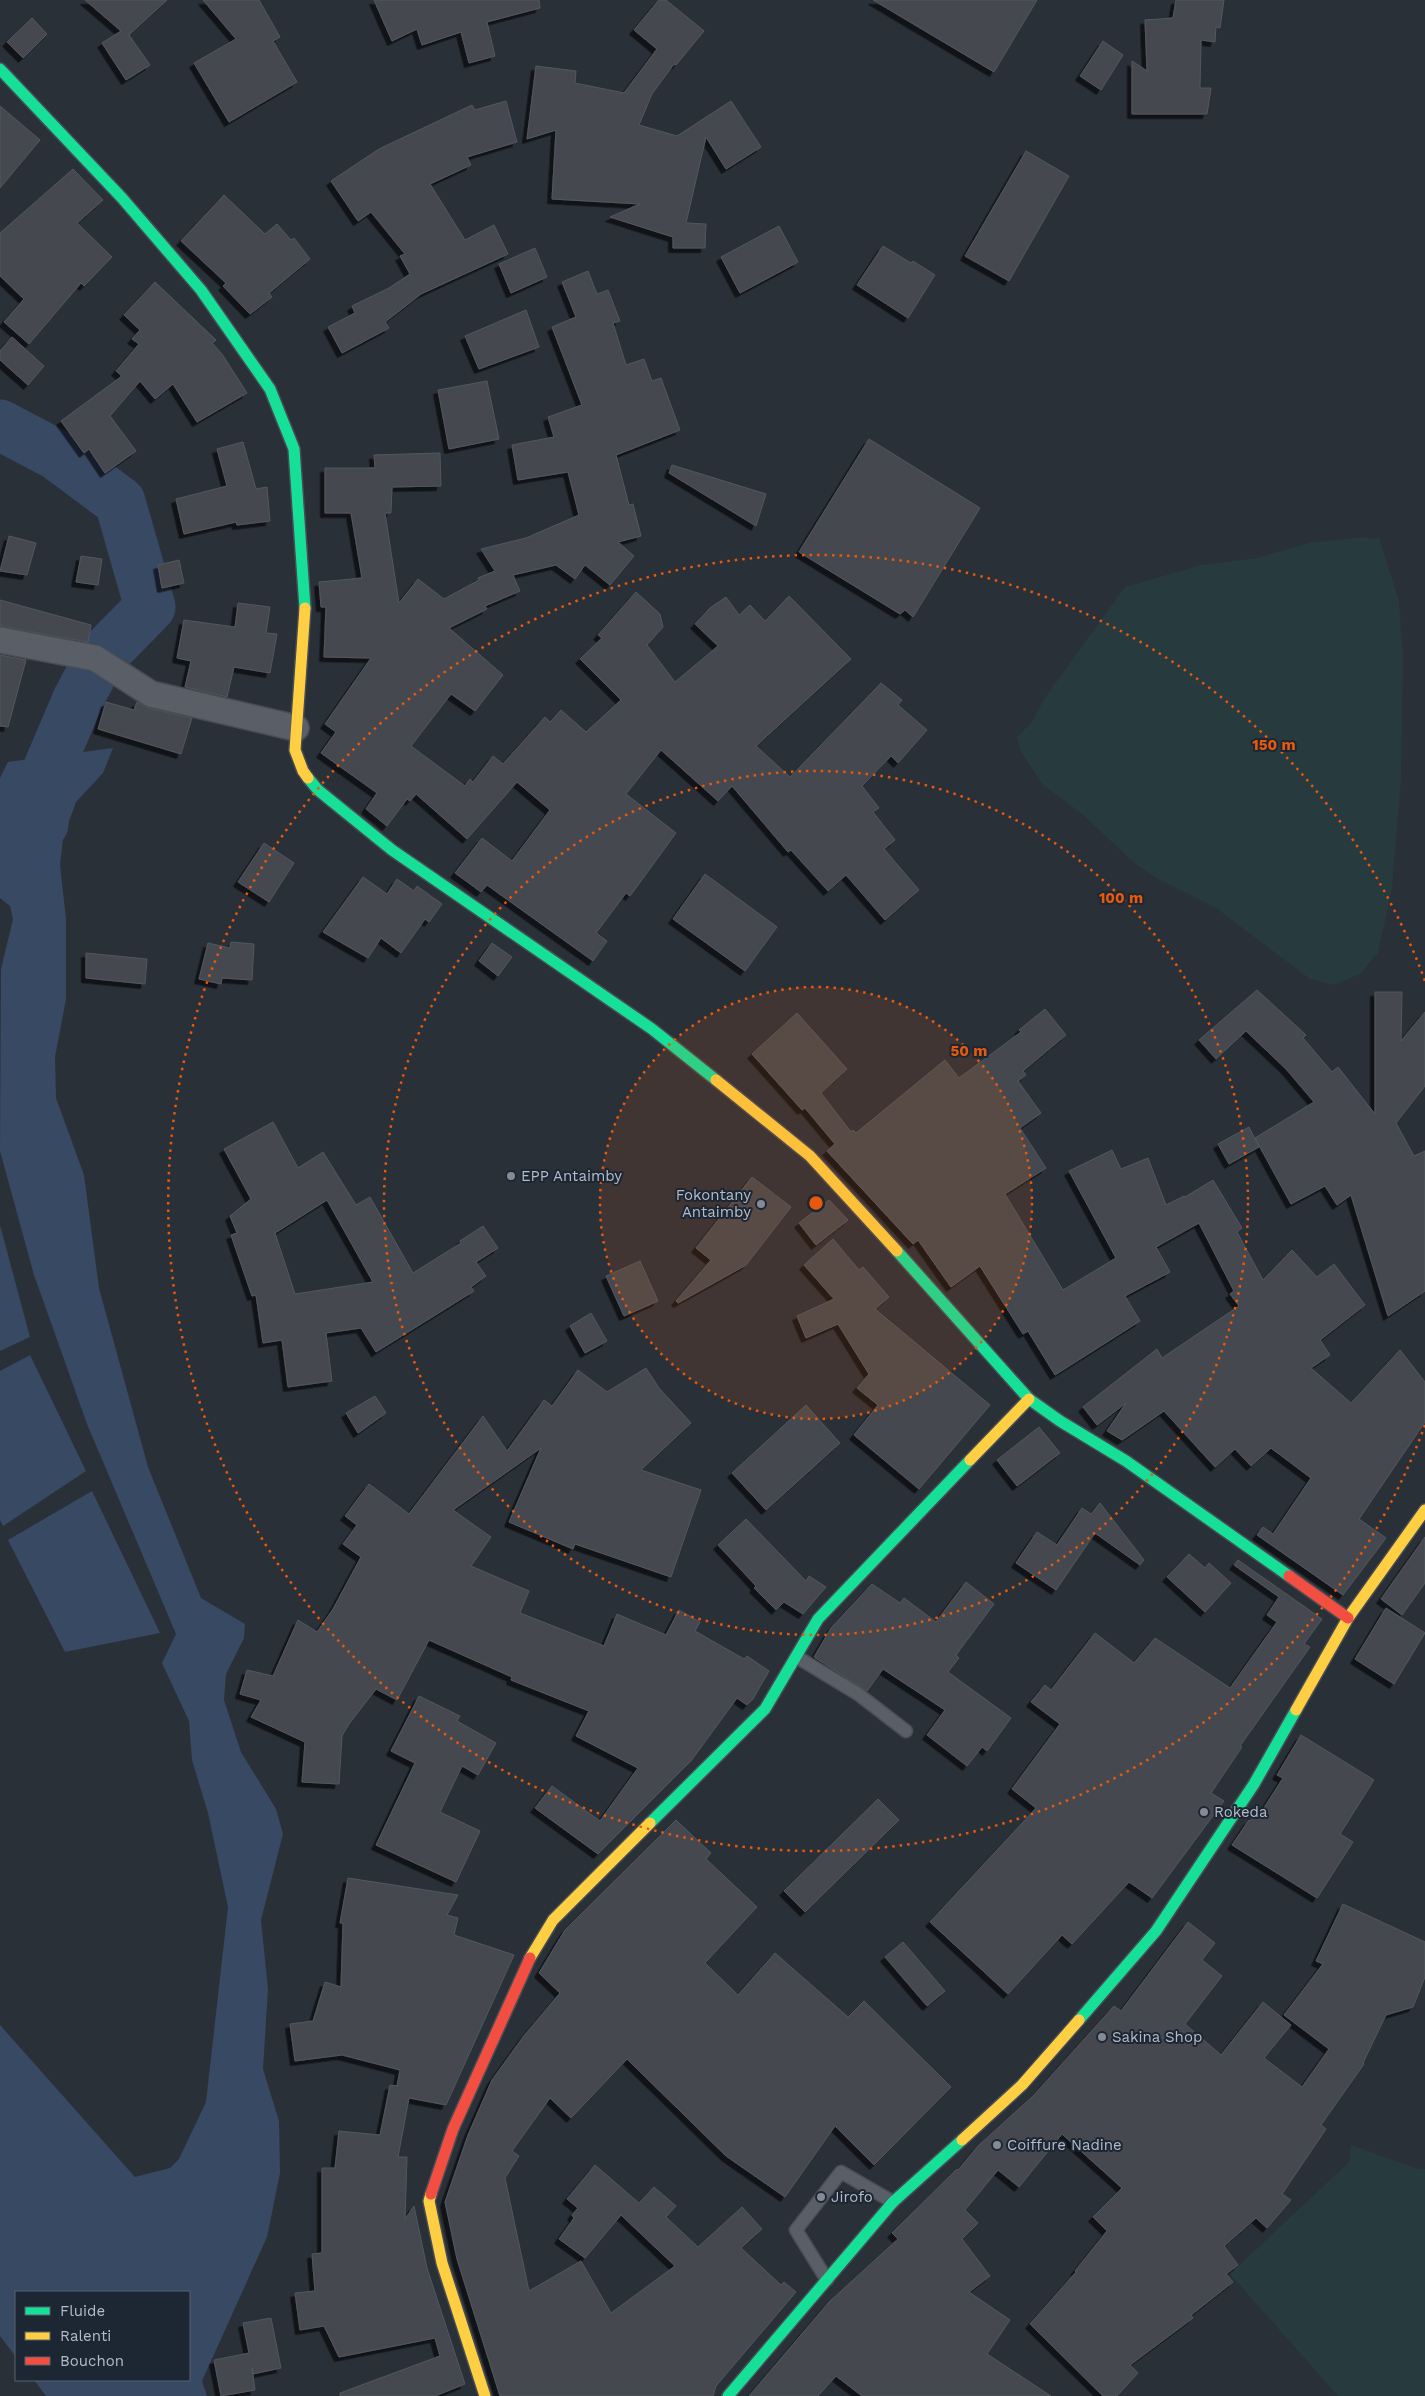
<svg xmlns="http://www.w3.org/2000/svg" width="1425" height="2396" viewBox="0 0 1425 2396" font-family="'Work Sans',sans-serif">
<style>
.green{fill:#273a3e}
.water{fill:#384963}
.lines{fill:none;stroke-linecap:round;stroke-linejoin:round}
.river{stroke:#384963;stroke-width:51}
.building{fill:#444950;stroke:#52575f;fill-rule:evenodd;filter:url(#shadow)}
.lane-casing{stroke:#484c53;stroke-width:15}
.street-casing{stroke:#484c53;stroke-width:28}
.fast-casing{stroke:#484c53;stroke-width:14}
.slow-casing{stroke:#484c53;stroke-width:14}
.jam-casing{stroke:#484c53;stroke-width:14}
.lane{stroke:#5a5e66;stroke-width:12}
.street{stroke:#5a5e66;stroke-width:25}
.fast{stroke:#16e098;stroke-width:11}
.slow{stroke:#ffcf43;stroke-width:11}
.jam{stroke:#f24e42;stroke-width:11}
.ring{fill:none;stroke:#e8590c;stroke-width:2.5;stroke-dasharray:2.5 5}
.poi-dot{fill:#848b96;stroke:#1d2633;stroke-width:2}
.labels{text-anchor:middle;stroke-width:4;stroke-linejoin:round;paint-order:stroke}
.poi-label{font-size:15px;fill:#b4bcc9;stroke:#1d2633;text-anchor:start}
.centre{fill:#e8590c;stroke:#1d2633;stroke-width:2.5}
.ring-label{font-size:15px;text-anchor:middle;font-weight:bold;fill:#e8590c;stroke:#1d2633;stroke-width:4;stroke-linejoin:round;paint-order:stroke}
</style>
<defs>
<filter id="shadow"><feDropShadow dx="-4.5" dy="4.5" stdDeviation="0" flood-color="#0009"/></filter>
</defs>
<rect width="100%" height="100%" fill="#2a3038"/>
<!-- green -->
<path class="green" d="M 1363,537 L 1376,539 L 1379,537 L 1399,601 L 1403,658 L 1401,779 L 1392,888 L 1378,953 L 1360,974 L 1334,985 L 1310,979 L 1216,908 L 1154,877 L 1132,861 L 1082,814 L 1042,784 L 1020,750 L 1017,737 L 1032,722 L 1044,699 L 1125,587 L 1201,565 L 1257,558 L 1309,543 Z
M 1351,2145 L 1418,2169 L 1425,2169 L 1425,2396 L 1338,2396 L 1230,2274 L 1349,2162 Z"/>
<!-- water -->
<path class="water" d="M 113,748 L 103,773 L 76,802 L 63,838 L 60,865 L 66,919 L 66,999 L 55,1057 L 56,1098 L 84,1175 L 99,1288 L 148,1467 L 201,1598 L 245,1624 L 244,1638 L 226,1674 L 224,1700 L 241,1752 L 276,1809 L 283,1834 L 261,1920 L 268,1989 L 263,2069 L 279,2121 L 280,2173 L 267,2237 L 202,2381 L 207,2396 L 46,2396 L 34,2380 L 189,2380 L 189,2292 L 16,2292 L 16,2357 L 0,2336 L 0,2025 L 135,2177 L 170,2168 L 179,2159 L 206,2102 L 228,1907 L 208,1813 L 192,1760 L 189,1721 L 162,1663 L 176,1634 L 87,1424 L 34,1275 L 0,1151 L 1,969 L 13,919 L 10,906 L 0,898 L 0,778 L 8,762 Z
M 0,1225 L 30,1337 L 0,1351 Z
M 30,1355 L 86,1471 L 3,1526 L 0,1520 L 0,1371 Z
M 92,1491 L 160,1633 L 65,1652 L 8,1540 Z"/>
<g class="lines">
<!-- river -->
<path class="river" d="M 0,425 L 57,455 L 120,502 L 150,607 L 100,658 L 78,699 L 47,772 L 43,824"/>
</g>
<!-- building -->
<path class="building" d="M 85,0 L 167,0 L 129,35 L 150,65 L 126,80 L 102,43 L 121,31 Z
M 203,0 L 259,0 L 280,37 L 273,41 L 297,82 L 229,122 L 194,63 L 236,39 Z
M 374,0 L 539,0 L 540,8 L 487,22 L 495,56 L 469,63 L 461,32 L 422,45 L 417,29 L 392,41 Z
M 659,0 L 666,0 L 704,31 L 676,65 L 674,64 L 652,94 L 639,125 L 677,136 L 731,101 L 761,147 L 726,169 L 706,137 L 686,223 L 706,224 L 705,248 L 673,248 L 673,237 L 610,217 L 640,204 L 552,199 L 556,130 L 527,139 L 536,66 L 576,71 L 575,83 L 624,93 L 657,49 L 634,30 Z
M 873,0 L 1037,0 L 994,72 Z
M 1176,0 L 1224,0 L 1220,28 L 1216,27 L 1215,42 L 1201,40 L 1200,88 L 1211,88 L 1207,114 L 1132,114 L 1132,61 L 1147,71 L 1145,20 L 1173,18 Z
M 32,18 L 47,34 L 23,58 L 7,42 Z
M 1103,41 L 1123,55 L 1101,90 L 1080,76 Z
M 506,101 L 517,142 L 467,157 L 471,165 L 430,184 L 465,240 L 494,225 L 508,254 L 421,294 L 385,322 L 389,328 L 342,353 L 328,327 L 355,313 L 352,306 L 389,288 L 410,274 L 400,256 L 405,254 L 371,212 L 358,221 L 331,181 L 379,149 L 472,105 L 475,110 Z
M 0,106 L 40,140 L 0,188 Z
M 1026,151 L 1069,176 L 1009,281 L 965,256 Z
M 73,169 L 103,200 L 77,223 L 112,257 L 84,286 L 81,283 L 29,344 L 4,322 L 24,299 L 0,276 L 0,233 Z
M 224,195 L 265,234 L 277,224 L 291,240 L 294,238 L 310,259 L 269,293 L 272,297 L 250,314 L 223,286 L 226,283 L 181,241 Z
M 779,226 L 798,262 L 740,293 L 721,257 Z
M 883,246 L 911,263 L 913,261 L 935,275 L 908,318 L 857,285 Z
M 535,248 L 547,277 L 511,293 L 499,264 Z
M 588,271 L 597,294 L 608,290 L 620,321 L 613,323 L 626,365 L 644,359 L 652,381 L 661,378 L 680,430 L 616,455 L 629,505 L 633,504 L 641,536 L 618,542 L 634,556 L 610,585 L 585,565 L 575,579 L 556,565 L 513,575 L 520,591 L 485,606 L 487,609 L 449,628 L 503,675 L 475,711 L 451,694 L 411,746 L 465,786 L 470,779 L 473,782 L 493,756 L 503,764 L 545,717 L 550,722 L 561,710 L 586,732 L 621,700 L 580,659 L 602,638 L 598,635 L 636,592 L 660,614 L 663,627 L 647,645 L 675,682 L 718,646 L 695,624 L 710,608 L 726,597 L 739,615 L 750,605 L 765,621 L 789,596 L 851,659 L 756,746 L 790,777 L 881,683 L 902,700 L 898,705 L 927,730 L 898,763 L 891,756 L 862,786 L 879,808 L 873,812 L 895,840 L 884,849 L 919,890 L 885,920 L 846,875 L 828,891 L 791,850 L 788,852 L 732,786 L 718,801 L 661,750 L 626,794 L 676,833 L 630,896 L 626,893 L 596,933 L 607,941 L 593,961 L 487,885 L 481,892 L 455,873 L 482,838 L 512,861 L 550,810 L 517,782 L 467,839 L 416,794 L 410,801 L 407,799 L 387,826 L 366,809 L 377,793 L 321,753 L 336,732 L 325,724 L 371,658 L 324,657 L 326,607 L 321,607 L 319,582 L 362,578 L 351,513 L 325,513 L 325,468 L 375,468 L 374,455 L 440,453 L 441,486 L 392,487 L 391,513 L 385,513 L 399,603 L 418,579 L 444,599 L 479,580 L 478,578 L 495,571 L 481,549 L 526,538 L 579,515 L 568,472 L 518,480 L 512,445 L 554,437 L 548,417 L 582,405 L 552,327 L 576,317 L 562,282 Z
M 155,282 L 216,340 L 212,343 L 222,354 L 247,393 L 197,422 L 173,384 L 155,399 L 140,381 L 110,416 L 136,451 L 105,473 L 89,449 L 84,453 L 61,421 L 122,376 L 116,371 L 139,344 L 132,339 L 140,330 L 124,315 Z
M 526,310 L 539,347 L 479,369 L 465,336 Z
M 12,337 L 44,366 L 28,385 L 0,360 L 0,351 Z
M 487,381 L 499,439 L 449,449 L 438,390 Z
M 869,439 L 980,508 L 913,617 L 905,610 L 900,614 L 799,552 Z
M 243,442 L 256,489 L 267,487 L 270,521 L 237,525 L 236,522 L 184,534 L 176,499 L 227,486 L 217,449 Z
M 672,465 L 766,494 L 756,526 L 669,473 Z
M 9,536 L 36,543 L 27,575 L 0,571 Z
M 81,556 L 102,559 L 98,585 L 76,582 Z
M 179,560 L 184,583 L 162,588 L 158,565 Z
M 0,600 L 91,625 L 88,642 L 0,626 Z
M 238,603 L 270,607 L 266,633 L 277,634 L 270,673 L 234,667 L 227,697 L 185,687 L 191,661 L 177,658 L 184,620 L 235,627 Z
M 0,655 L 26,660 L 8,727 L 0,726 Z
M 106,702 L 134,710 L 137,702 L 148,708 L 192,718 L 181,754 L 98,729 Z
M 264,843 L 294,863 L 269,902 L 238,882 Z
M 705,874 L 777,927 L 745,971 L 673,919 Z
M 363,877 L 387,894 L 397,879 L 414,891 L 417,886 L 442,904 L 429,922 L 425,919 L 401,953 L 381,938 L 368,958 L 323,932 Z
M 231,942 L 254,944 L 252,980 L 222,978 L 221,984 L 199,979 L 208,943 L 230,948 Z
M 492,943 L 512,957 L 498,976 L 479,961 Z
M 86,953 L 147,959 L 145,984 L 86,978 Z
M 1257,990 L 1306,1035 L 1303,1038 L 1332,1072 L 1338,1067 L 1375,1114 L 1375,992 L 1402,992 L 1401,1041 L 1425,1012 L 1425,1086 L 1396,1123 L 1414,1156 L 1425,1151 L 1425,1291 L 1388,1316 L 1351,1195 L 1337,1205 L 1325,1186 L 1291,1204 L 1255,1138 L 1314,1102 L 1286,1069 L 1246,1031 L 1216,1059 L 1199,1040 Z
M 1045,1009 L 1066,1035 L 1023,1071 L 1026,1075 L 1018,1081 L 1041,1113 L 1020,1128 L 1046,1168 L 1005,1194 L 1063,1290 L 1116,1258 L 1069,1171 L 1112,1150 L 1121,1169 L 1148,1158 L 1166,1205 L 1184,1196 L 1185,1197 L 1213,1180 L 1242,1228 L 1237,1232 L 1263,1280 L 1292,1250 L 1317,1277 L 1334,1264 L 1365,1305 L 1320,1340 L 1330,1355 L 1311,1368 L 1351,1403 L 1400,1350 L 1425,1382 L 1425,1422 L 1359,1519 L 1386,1538 L 1343,1595 L 1257,1535 L 1263,1527 L 1273,1534 L 1311,1478 L 1271,1448 L 1251,1466 L 1235,1449 L 1215,1467 L 1164,1411 L 1122,1440 L 1107,1431 L 1126,1403 L 1097,1425 L 1083,1407 L 1157,1349 L 1162,1358 L 1239,1306 L 1230,1294 L 1234,1291 L 1199,1223 L 1156,1247 L 1170,1272 L 1125,1296 L 1140,1321 L 1055,1375 L 1028,1331 L 1023,1334 L 980,1266 L 951,1287 L 918,1240 L 913,1244 L 827,1151 L 835,1144 L 805,1108 L 802,1110 L 752,1054 L 797,1013 L 847,1069 L 821,1093 L 851,1132 L 853,1130 L 856,1133 L 945,1060 L 959,1078 L 1021,1032 L 1019,1030 Z
M 273,1122 L 298,1168 L 323,1152 L 356,1205 L 370,1197 L 413,1273 L 461,1243 L 460,1241 L 483,1226 L 498,1248 L 476,1262 L 486,1276 L 471,1287 L 474,1291 L 376,1352 L 361,1328 L 326,1333 L 332,1381 L 288,1387 L 282,1340 L 263,1343 L 256,1295 L 252,1296 L 231,1235 L 237,1233 L 230,1216 L 251,1199 L 224,1149 ZM 327,1200 L 373,1282 L 295,1294 L 275,1233 Z
M 1249,1127 L 1259,1147 L 1229,1164 L 1218,1144 Z
M 752,1177 L 791,1207 L 746,1265 L 678,1303 L 676,1301 L 711,1260 L 696,1248 Z
M 829,1200 L 848,1220 L 816,1245 L 799,1223 Z
M 833,1239 L 859,1270 L 863,1267 L 889,1297 L 875,1309 L 990,1405 L 919,1489 L 854,1435 L 878,1405 L 857,1388 L 869,1374 L 838,1324 L 806,1338 L 797,1316 L 834,1299 L 804,1265 Z
M 640,1261 L 658,1301 L 624,1316 L 606,1276 Z
M 591,1313 L 607,1341 L 585,1353 L 570,1326 Z
M 646,1368 L 659,1388 L 691,1423 L 641,1470 L 701,1490 L 671,1577 L 575,1544 L 573,1549 L 509,1522 L 541,1448 L 453,1510 L 491,1537 L 471,1566 L 529,1591 L 520,1613 L 604,1646 L 617,1614 L 666,1635 L 679,1610 L 700,1622 L 695,1631 L 744,1659 L 747,1656 L 769,1671 L 753,1699 L 747,1705 L 737,1698 L 691,1761 L 598,1854 L 535,1808 L 552,1786 L 600,1821 L 638,1768 L 576,1736 L 589,1711 L 511,1680 L 512,1677 L 429,1640 L 397,1700 L 376,1689 L 349,1724 L 342,1736 L 339,1784 L 302,1782 L 305,1742 L 251,1717 L 261,1700 L 240,1694 L 247,1670 L 273,1676 L 298,1620 L 317,1632 L 333,1609 L 361,1557 L 343,1544 L 357,1525 L 345,1516 L 369,1484 L 409,1514 L 483,1416 L 507,1451 L 544,1400 L 552,1406 L 578,1370 L 607,1392 Z
M 375,1396 L 386,1413 L 358,1433 L 346,1413 Z
M 806,1405 L 840,1443 L 766,1510 L 732,1473 Z
M 1039,1427 L 1060,1453 L 1017,1486 L 997,1460 Z
M 1100,1503 L 1144,1560 L 1140,1565 L 1095,1533 L 1056,1590 L 1016,1563 L 1037,1532 L 1057,1545 L 1082,1508 L 1091,1514 Z
M 746,1519 L 806,1581 L 809,1576 L 826,1587 L 803,1614 L 784,1602 L 776,1610 L 754,1588 L 756,1586 L 718,1545 Z
M 1425,1537 L 1425,1583 L 1402,1615 L 1381,1599 Z
M 1189,1554 L 1205,1568 L 1209,1563 L 1231,1583 L 1205,1612 L 1167,1577 Z
M 1238,1560 L 1322,1619 L 1304,1644 L 1310,1647 L 1240,1746 L 1242,1747 L 1211,1793 L 1224,1801 L 1152,1898 L 1129,1882 L 1072,1944 L 1062,1935 L 1008,1994 L 930,1922 L 1036,1808 L 1012,1789 L 1060,1724 L 1031,1702 L 1045,1685 L 1051,1690 L 1095,1633 L 1134,1663 L 1155,1638 L 1230,1688 L 1277,1622 L 1267,1615 L 1279,1597 L 1234,1565 Z
M 966,1582 L 994,1604 L 956,1655 L 959,1658 L 948,1672 L 1011,1718 L 987,1751 L 982,1747 L 967,1766 L 927,1735 L 945,1710 L 883,1669 L 867,1691 L 814,1657 L 831,1628 L 872,1584 L 900,1603 L 904,1598 L 936,1622 Z
M 1386,1608 L 1425,1633 L 1394,1684 L 1355,1659 Z
M 419,1696 L 460,1716 L 457,1721 L 496,1743 L 478,1775 L 462,1766 L 440,1812 L 480,1831 L 456,1882 L 376,1845 L 415,1763 L 391,1751 Z
M 1301,1735 L 1374,1780 L 1340,1834 L 1353,1842 L 1317,1898 L 1232,1845 L 1249,1820 L 1250,1821 L 1254,1815 L 1258,1817 L 1283,1778 L 1277,1775 Z
M 878,1799 L 899,1820 L 805,1912 L 784,1891 Z
M 676,1820 L 711,1853 L 706,1859 L 757,1907 L 705,1963 L 738,1995 L 775,1953 L 848,2017 L 864,2001 L 951,2087 L 874,2165 L 835,2126 L 785,2197 L 726,2156 L 627,2059 L 571,2118 L 550,2098 L 512,2151 L 519,2156 L 505,2178 L 529,2291 L 581,2261 L 611,2313 L 675,2266 L 621,2215 L 585,2258 L 559,2239 L 574,2218 L 572,2215 L 578,2208 L 567,2199 L 595,2165 L 639,2203 L 654,2187 L 676,2206 L 666,2217 L 698,2247 L 742,2207 L 762,2229 L 741,2248 L 781,2285 L 784,2282 L 796,2292 L 716,2386 L 713,2396 L 500,2396 L 457,2259 L 445,2202 L 468,2135 L 492,2080 L 523,2037 L 560,1993 L 539,1973 L 565,1930 Z
M 348,1878 L 458,1895 L 447,1915 L 458,1918 L 454,1935 L 514,1955 L 446,2105 L 409,2098 L 398,2157 L 407,2157 L 405,2219 L 414,2206 L 427,2268 L 465,2384 L 435,2396 L 340,2396 L 340,2393 L 440,2356 L 435,2338 L 339,2357 L 324,2326 L 300,2330 L 295,2293 L 315,2291 L 312,2254 L 322,2253 L 322,2168 L 335,2168 L 339,2131 L 380,2135 L 390,2085 L 397,2086 L 400,2070 L 342,2055 L 295,2061 L 290,2024 L 313,2021 L 325,1982 L 341,1987 L 343,1923 L 340,1923 Z
M 1343,1904 L 1425,1942 L 1425,1977 L 1413,2007 L 1386,2015 L 1363,2063 L 1364,2064 L 1321,2125 L 1326,2129 L 1282,2194 L 1291,2200 L 1267,2228 L 1256,2218 L 1224,2246 L 1238,2265 L 1226,2274 L 1233,2282 L 1191,2315 L 1193,2318 L 1130,2365 L 1138,2373 L 1117,2396 L 1103,2396 L 1030,2324 L 1076,2272 L 1075,2271 L 1107,2231 L 1093,2217 L 1122,2188 L 1062,2134 L 1019,2187 L 998,2170 L 965,2210 L 978,2223 L 962,2239 L 990,2276 L 969,2292 L 1010,2320 L 987,2354 L 1051,2396 L 862,2396 L 836,2376 L 818,2396 L 749,2396 L 829,2302 L 898,2239 L 892,2233 L 957,2169 L 958,2170 L 978,2146 L 1033,2096 L 1114,2006 L 1121,2011 L 1188,1922 L 1215,1943 L 1202,1960 L 1222,1976 L 1185,2024 L 1221,2055 L 1263,2002 L 1291,2025 L 1264,2058 L 1302,2087 L 1329,2049 L 1284,2015 L 1323,1964 L 1316,1961 Z
M 903,1942 L 945,1991 L 927,2006 L 885,1957 Z
M 271,2318 L 281,2368 L 253,2374 L 252,2368 L 255,2390 L 221,2396 L 214,2360 L 249,2353 L 243,2323 Z"/>
<g class="lines">
<defs>
<path id="lane" d="M 797,1657 L 858,1694 L 906,1731
M 827,2280 L 796,2230 L 841,2172 L 893,2202"/>
<path id="street" d="M 0,640 L 95,658 L 151,694 L 296,728"/>
<path id="fast" d="M 0,69 L 122,198 L 201,290 L 270,389 L 294,449 L 305,608
M 308,778 L 318,790 L 392,850 L 652,1029 L 716,1080
M 897,1251 L 1029,1399 L 1060,1421 L 1126,1461 L 1289,1576
M 650,1823 L 765,1709 L 818,1619 L 970,1460
M 1079,2020 L 1156,1931 L 1254,1784 L 1296,1710
M 728,2396 L 893,2202 L 962,2140"/>
<path id="slow" d="M 305,608 L 295,750 L 303,771 L 308,778
M 716,1080 L 810,1156 L 897,1251
M 970,1460 L 1029,1399
M 1296,1710 L 1348,1618 L 1425,1510
M 530,1958 L 553,1920 L 650,1823
M 962,2140 L 1022,2085 L 1079,2020
M 431,2194 L 429,2201 L 442,2263 L 485,2396"/>
<path id="jam" d="M 1289,1576 L 1348,1618
M 431,2194 L 453,2129 L 530,1958"/>
</defs>
<!-- lane casing -->
<use href="#lane" class="lane-casing"/>
<!-- street casing -->
<use href="#street" class="street-casing"/>
<!-- fast casing -->
<use href="#fast" class="fast-casing"/>
<!-- slow casing -->
<use href="#slow" class="slow-casing"/>
<!-- jam casing -->
<use href="#jam" class="jam-casing"/>
<!-- lane -->
<use href="#lane" class="lane"/>
<!-- street -->
<use href="#street" class="street"/>
<!-- fast -->
<use href="#fast" class="fast"/>
<!-- slow -->
<use href="#slow" class="slow"/>
<!-- jam -->
<use href="#jam" class="jam"/>
</g>
<!-- distance rings -->
<circle cx="816" cy="1203" r="216" fill="#e8590c" fill-opacity=".12"/>
<g class="ring">
<circle cx="816" cy="1203" r="216"/>
<circle cx="816" cy="1203" r="432"/>
<path d="M1425 1425A648 648 0 1 1 1425 981"/>
</g>
<!-- markers -->
<g class="poi-dot">
<circle cx="511" cy="1176" r="5"/>
<circle cx="761" cy="1204" r="5"/>
<circle cx="1204" cy="1812" r="5"/>
<circle cx="1102" cy="2037" r="5"/>
<circle cx="997" cy="2145" r="5"/>
<circle cx="821" cy="2197" r="5"/>
</g>
<g class="labels">
<!-- poi labels -->
<g class="poi-label">
<text x="521" y="1181">EPP Antaimby</text>
<text x="751" y="1200" text-anchor="end">Fokontany<tspan x="751" dy="17">Antaimby</tspan></text>
<text x="1214" y="1817">Rokeda</text>
<text x="1112" y="2042">Sakina Shop</text>
<text x="1007" y="2150">Coiffure Nadine</text>
<text x="831" y="2202">Jirofo</text>
</g>
</g>
<circle cx="816" cy="1203" r="8" class="centre"/>
<g class="ring-label">
<text x="1274" y="750">150 m</text>
<text x="1121" y="903">100 m</text>
<text x="969" y="1056">50 m</text>
</g>
<!-- legend -->
<rect x="15" y="2291" width="175" height="90" fill="#1d2633" stroke="#59626f"/>
<rect x="25" y="2307" width="25" height="8" fill="#16e098" stroke="#59626f"/>
<text x="60" y="2316" font-size="15" fill="#b4bcc9">Fluide</text>
<rect x="25" y="2332" width="25" height="8" fill="#ffcf43" stroke="#59626f"/>
<text x="60" y="2341" font-size="15" fill="#b4bcc9">Ralenti</text>
<rect x="25" y="2357" width="25" height="8" fill="#f24e42" stroke="#59626f"/>
<text x="60" y="2366" font-size="15" fill="#b4bcc9">Bouchon</text>
</svg>
